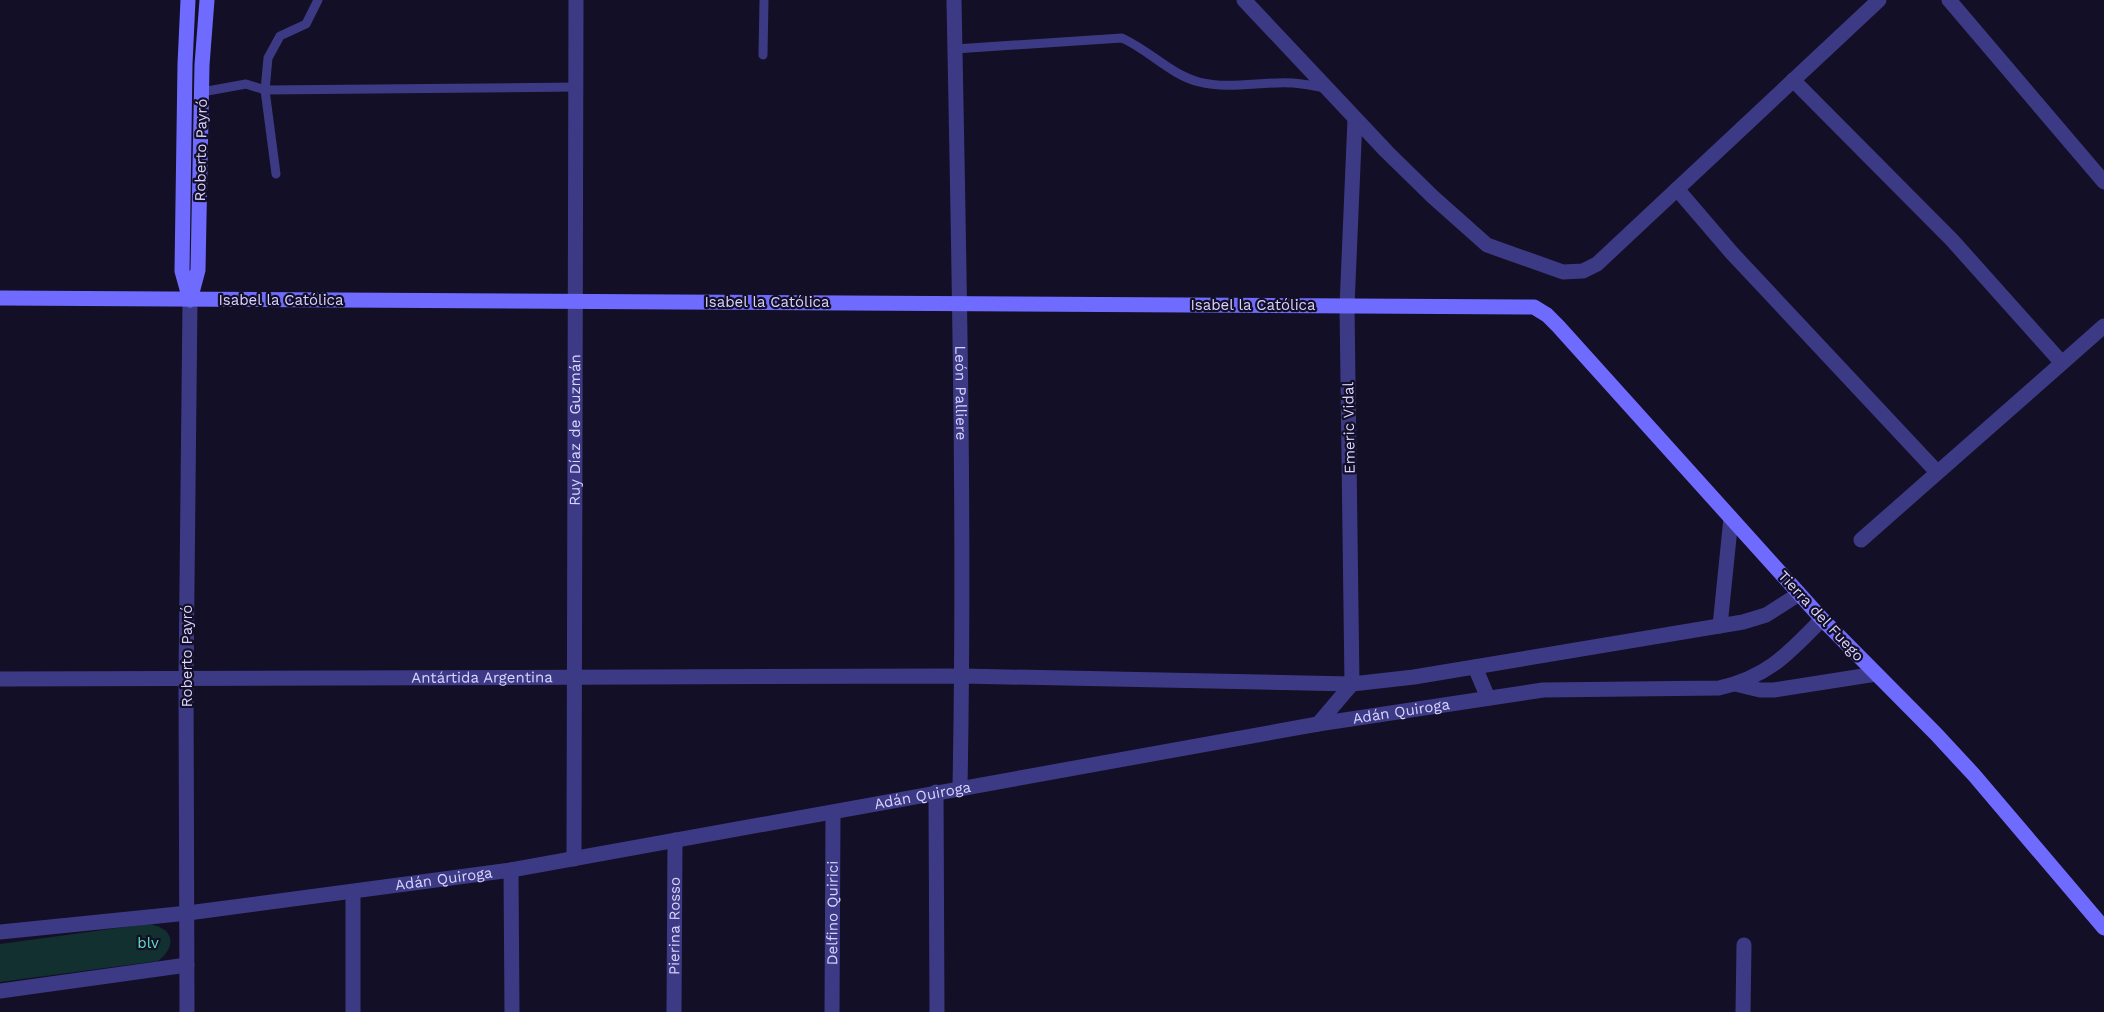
<svg xmlns="http://www.w3.org/2000/svg" width="2104" height="1012" viewBox="0 0 2104 1012" font-family="'Work Sans',sans-serif">
<style>
.green{fill:#12302f}
.lines{fill:none;stroke-linecap:round;stroke-linejoin:round}
.lane{stroke:#3d3a85;stroke-width:9}
.street{stroke:#3d3a85;stroke-width:15}
.secondary{stroke:#6f6bff;stroke-width:15}
.labels{text-anchor:middle;stroke-width:4.5;stroke-linejoin:round;paint-order:stroke}
.street-label{font-size:15px;fill:#d9d4ff;stroke:#130f26}
.park-label{font-size:15px;fill:#5fe0c0;stroke:#130f26}
</style>
<rect width="100%" height="100%" fill="#130f26"/>
<!-- green -->
<path class="green" d="M 147,924 C 172,926 179,945 158,961 L 0,982 L 0,944 Z"/>
<g class="lines">
<!-- lane -->
<path class="lane" d="M 955,49 L 1122,38 C 1149,50 1171,75 1199,82 C 1230,90 1262,81 1293,83 C 1304,84 1315,86 1325,88
M 763,55 L 764,0
M 202,92 L 246,84 L 265,90 L 578,87
M 276,174 L 265,90 L 268,58 L 280,36 L 306,24 L 318,0"/>
<!-- street -->
<g class="street">
<path id="s1" d="M 954,0 C 959,262 965,525 960,787"/>
<path d="M 1244,0 L 1387,152 L 1433,197 L 1487,245 L 1563,272 L 1583,271 L 1597,264 L 1879,0"/>
<path d="M 1949,0 L 2104,182"/>
<path d="M 1793,80 L 1952,240 L 2062,363"/>
<path d="M 1677,189 L 1731,252 L 1937,472"/>
<path d="M 1861,540 L 2104,326"/>
<path d="M 1720,626 L 1731,518"/>
<path d="M 1475,667 L 1488,698"/>
<path id="s2" d="M 0,679 L 962,676 L 1352,684 L 1414,677 L 1743,622 L 1766,615 L 1799,594"/>
<path d="M 1735,684 L 1760,690 L 1774,690 L 1876,674"/>
<path d="M 1318,724 L 1352,684 L 1347,306 L 1355,119"/>
<path d="M 936,792 L 937,1012"/>
<path id="s3" d="M 574,859 L 576,0"/>
<path d="M 511,870 L 512,1012"/>
<path d="M 353,892 L 353,1012"/>
<path id="s4" d="M 0,932 L 188,913 L 511,870 L 1318,724 L 1543,690 L 1719,688 C 1768,677 1789,653 1822,619"/>
<path d="M 0,991 L 187,965"/>
<path d="M 187,1012 L 186,680 L 190,300"/>
<path id="s5" d="M 674,1012 L 675,840"/>
<path id="s6" d="M 832,1012 L 833,813"/>
<path d="M 1743,1012 L 1744,945"/>
</g>
<!-- secondary -->
<path class="secondary" d="M 188,0 L 185,64 L 182,271 L 190,300
M 0,298 L 1534,307 L 1547,315 L 1558,326 L 1822,619 L 1936,734 L 1974,775 L 2104,928
M 190,300 L 198,270 L 202,65 L 207,0"/>
</g>
<g class="labels">
<!-- street labels -->
<g class="street-label">
<text transform="translate(201 150) rotate(-89)" y="5">Roberto Payró</text>
<text x="281" y="305">Isabel la Católica</text>
<text x="767" y="307">Isabel la Católica</text>
<text x="1253" y="310">Isabel la Católica</text>
<text dy="5" stroke="none"><textPath href="#s1" startOffset="393">León Palliere</textPath></text>
<text transform="translate(1349 428) rotate(-91)" y="5">Emeric Vidal</text>
<text dy="5" stroke="none"><textPath href="#s3" startOffset="429">Ruy Díaz de Guzmán</textPath></text>
<text transform="translate(1821 616) rotate(47)" y="5">Tierra del Fuego</text>
<text transform="translate(187 656) rotate(-90)" y="5">Roberto Payró</text>
<text dy="5" stroke="none"><textPath href="#s2" startOffset="482">Antártida Argentina</textPath></text>
<text dy="5" stroke="none"><textPath href="#s4" startOffset="1419">Adán Quiroga</textPath></text>
<text dy="5" stroke="none"><textPath href="#s4" startOffset="933">Adán Quiroga</textPath></text>
<text dy="5" stroke="none"><textPath href="#s4" startOffset="447">Adán Quiroga</textPath></text>
<text dy="5" stroke="none"><textPath href="#s6" startOffset="99">Delfino Quirici</textPath></text>
<text dy="5" stroke="none"><textPath href="#s5" startOffset="86">Pierina Rosso</textPath></text>
</g>
<!-- park labels -->
<g class="park-label">
<text x="148" y="948">blv</text>
</g>
</g>
</svg>
